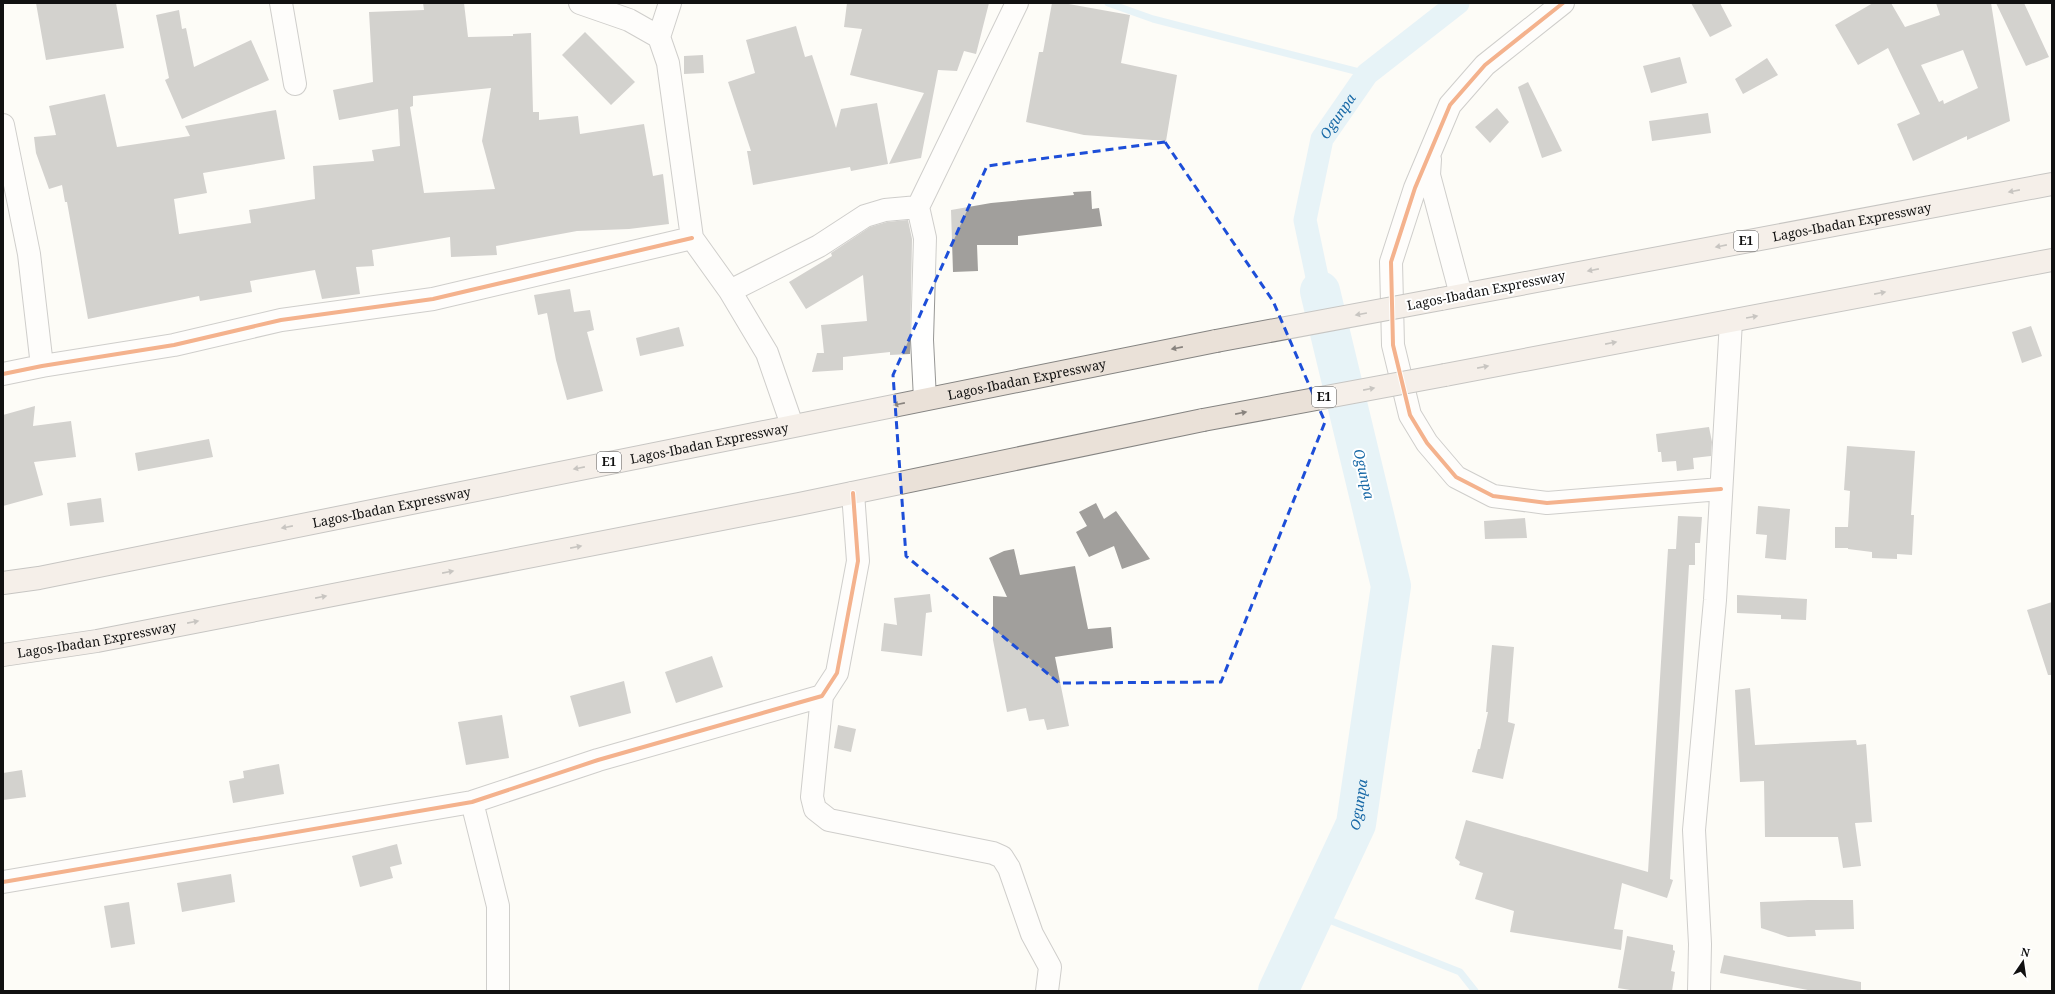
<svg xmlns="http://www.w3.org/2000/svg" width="2055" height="994" viewBox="0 0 2055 994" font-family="'Noto Serif',serif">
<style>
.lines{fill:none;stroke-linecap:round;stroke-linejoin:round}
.stream{stroke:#cde8f7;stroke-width:7}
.canal{stroke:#cde8f7;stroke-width:23}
.river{stroke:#cde8f7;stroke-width:40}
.building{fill:#a19f9c;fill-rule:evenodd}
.minor-casing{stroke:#979795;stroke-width:24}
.highway-casing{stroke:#858482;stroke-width:24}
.minor{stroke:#fffffe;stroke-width:22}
.highway{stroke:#eae1d8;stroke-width:22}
.highway-bridge-casing{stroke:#858482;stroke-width:24;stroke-linecap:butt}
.highway-bridge{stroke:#eae1d8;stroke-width:22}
.cycleway-casing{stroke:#fff;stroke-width:6}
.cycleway{stroke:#e8590c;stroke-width:4}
.oneway{fill:#88837e}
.marked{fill:none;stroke:#1d4ed8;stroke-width:3;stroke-dasharray:8 5;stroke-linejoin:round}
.labels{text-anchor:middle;stroke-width:4;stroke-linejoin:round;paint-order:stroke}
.shield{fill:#fff;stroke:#585858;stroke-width:1}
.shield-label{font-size:12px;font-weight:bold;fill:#111}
.street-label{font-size:13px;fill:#111;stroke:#fff}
.water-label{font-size:14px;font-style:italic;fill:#1768a6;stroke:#fff}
</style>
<rect width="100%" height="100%" fill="#fdfcf7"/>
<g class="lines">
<!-- stream -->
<path class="stream" d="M 1108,3 L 1153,19 L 1367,74
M 1314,914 L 1460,972 L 1475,991"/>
<!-- canal -->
<path class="canal" id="s1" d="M 1320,291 L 1305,220 L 1322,139 L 1367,74 L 1458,3"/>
<!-- river -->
<path class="river" id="s2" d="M 1278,991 L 1356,824 L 1391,586 L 1320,291"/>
</g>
<!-- building -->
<path class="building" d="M 36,3 L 116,3 L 124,48 L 46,60 Z
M 423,3 L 464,3 L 468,37 L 513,36 L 513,34 L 531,33 L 533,112 L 539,112 L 539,120 L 578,116 L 580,134 L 644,124 L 653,176 L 663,174 L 669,224 L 629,229 L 577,231 L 496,246 L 497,255 L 451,257 L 450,237 L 372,250 L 374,266 L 356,267 L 360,294 L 322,299 L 315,270 L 250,281 L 252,292 L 200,301 L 199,296 L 88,319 L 67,202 L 65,202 L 62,185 L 49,189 L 36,153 L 34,137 L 56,135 L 49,106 L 105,94 L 117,147 L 190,136 L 185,126 L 276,110 L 285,159 L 203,173 L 207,193 L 174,199 L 179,234 L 251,223 L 249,210 L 315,199 L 313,166 L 374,161 L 372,150 L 400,146 L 398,109 L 339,120 L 333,90 L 373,82 L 369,12 L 424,10 ZM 491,88 L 482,141 L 495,189 L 424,193 L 410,107 L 413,106 L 413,96 Z
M 847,3 L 989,3 L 976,54 L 964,51 L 957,71 L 938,70 L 921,158 L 889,164 L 924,93 L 850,75 L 862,29 L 844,27 Z
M 1052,3 L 1063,3 L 1130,15 L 1121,63 L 1177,75 L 1166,141 L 1084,135 L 1026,122 L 1039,52 L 1043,52 Z
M 1691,3 L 1720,3 L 1732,26 L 1710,37 Z
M 1873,3 L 1891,3 L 1905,27 L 1940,15 L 1936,3 L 1991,3 L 2010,121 L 1967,140 L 1967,136 L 1913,161 L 1897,124 L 1920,114 L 1888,48 L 1858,65 L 1835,25 ZM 1963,50 L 1978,88 L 1944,104 L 1943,100 L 1939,102 L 1921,65 Z
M 1996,3 L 2024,3 L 2049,57 L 2026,66 Z
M 179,10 L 182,29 L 186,28 L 194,67 L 251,40 L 269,80 L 182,119 L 165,80 L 169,78 L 156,15 Z
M 796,26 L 805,57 L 812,55 L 836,128 L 841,109 L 877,103 L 888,164 L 851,171 L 850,167 L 753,185 L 747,151 L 751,151 L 728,82 L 755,73 L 746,40 Z
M 585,32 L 635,82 L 611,105 L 562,55 Z
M 703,55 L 704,73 L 684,74 L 684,56 Z
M 1680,57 L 1687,83 L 1651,93 L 1643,66 Z
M 1767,58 L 1778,75 L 1743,94 L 1735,79 Z
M 1528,82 L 1562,151 L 1542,158 L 1518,87 Z
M 1497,108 L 1509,122 L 1490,143 L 1475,127 Z
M 1708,113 L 1711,133 L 1652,141 L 1649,121 Z
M 1091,191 L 1092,209 L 1099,208 L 1102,226 L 1018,236 L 1018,245 L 977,245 L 978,271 L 953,272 L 951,210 L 991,203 L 1074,195 L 1073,192 Z
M 908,220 L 912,239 L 910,354 L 890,355 L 890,352 L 843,357 L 843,370 L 812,372 L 817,353 L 824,353 L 821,325 L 867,321 L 863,275 L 806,309 L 789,282 L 832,256 L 831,253 L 870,227 L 887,222 Z
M 570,289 L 574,312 L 590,310 L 594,330 L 587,332 L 603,391 L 567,400 L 556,360 L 547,313 L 538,315 L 534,295 Z
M 2031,326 L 2042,356 L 2022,363 L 2012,332 Z
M 679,327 L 684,346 L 640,356 L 636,338 Z
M 35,406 L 33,426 L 71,421 L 76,457 L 34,462 L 43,495 L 3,506 L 3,415 Z
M 1709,427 L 1712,442 L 1711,456 L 1693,458 L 1694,469 L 1677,471 L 1676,461 L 1662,462 L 1661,452 L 1658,452 L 1656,434 Z
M 209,439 L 213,457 L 138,471 L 135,453 Z
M 1847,446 L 1915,451 L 1911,515 L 1914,515 L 1912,555 L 1897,554 L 1897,559 L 1872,558 L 1872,552 L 1848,549 L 1848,548 L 1835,548 L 1835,527 L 1848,527 L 1850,491 L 1844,490 Z
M 101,498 L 104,522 L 70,526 L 67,503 Z
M 1096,503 L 1104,519 L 1116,511 L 1150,559 L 1122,569 L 1114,546 L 1089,557 L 1076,532 L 1087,526 L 1079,512 Z
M 1758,506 L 1790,509 L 1786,560 L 1765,558 L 1767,535 L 1756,534 Z
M 1678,516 L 1702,517 L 1700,543 L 1695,543 L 1695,565 L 1689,565 L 1670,879 L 1673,880 L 1667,898 L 1622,883 L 1614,929 L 1623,930 L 1621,950 L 1510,932 L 1514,911 L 1475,899 L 1483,873 L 1459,865 L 1460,862 L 1455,858 L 1466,820 L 1648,872 L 1668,549 L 1676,549 Z
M 1525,518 L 1527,538 L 1485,539 L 1484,521 Z
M 1014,549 L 1020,575 L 1075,566 L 1088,629 L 1111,627 L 1113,648 L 1055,657 L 1069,726 L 1047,730 L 1044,719 L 1029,721 L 1026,708 L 1007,712 L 993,640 L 993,596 L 1007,597 L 989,558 L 1004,551 Z
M 930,594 L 932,612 L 926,613 L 922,656 L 881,651 L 884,623 L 897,625 L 894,598 Z
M 1737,595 L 1807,599 L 1806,620 L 1781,619 L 1781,615 L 1737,613 Z
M 2052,602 L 2052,675 L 2048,675 L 2027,610 Z
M 1492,645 L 1514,647 L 1508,722 L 1515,724 L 1503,779 L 1472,772 L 1478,749 L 1480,749 L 1488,712 L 1486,712 Z
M 712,656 L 723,687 L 676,703 L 665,672 Z
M 624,681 L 631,713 L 579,727 L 570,696 Z
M 1750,688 L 1755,745 L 1856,740 L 1857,745 L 1866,744 L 1872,822 L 1855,823 L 1861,866 L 1843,868 L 1838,837 L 1765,837 L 1764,781 L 1740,782 L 1735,690 Z
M 502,715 L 509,758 L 466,765 L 458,722 Z
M 838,725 L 856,729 L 851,752 L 834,748 Z
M 279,764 L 284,794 L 233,803 L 229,781 L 244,778 L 243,771 Z
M 22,770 L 26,797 L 3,800 L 3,773 Z
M 397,844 L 402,864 L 390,867 L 393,878 L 360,887 L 352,856 Z
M 231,874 L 235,902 L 182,912 L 177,883 Z
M 1808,900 L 1853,900 L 1854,929 L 1815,930 L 1816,936 L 1788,937 L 1761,928 L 1760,902 Z
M 129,902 L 135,944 L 111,948 L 104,906 Z
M 1627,936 L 1673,945 L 1673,950 L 1675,951 L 1671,971 L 1675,972 L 1672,991 L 1636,991 L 1618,988 Z
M 1724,955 L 1861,982 L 1861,991 L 1813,991 L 1720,973 Z"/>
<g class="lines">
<defs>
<path id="minor" d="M 281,3 L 295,84
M 580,3 L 629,20 L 659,37
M 670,3 L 659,37 L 668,63 L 692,238 L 730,291 L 767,353 L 792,425
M 1563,3 L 1485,65 L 1450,105 L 1415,188 L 1391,262 L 1393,345 L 1410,415 L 1427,443 L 1456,477 L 1493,496 L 1547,503 L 1721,489
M 3,125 L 29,254 L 42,366
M 1430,159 L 1429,175 L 1461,295
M 730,291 L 819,246 L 865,216 L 885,210 L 918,207
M 3,374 L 42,366 L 174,345 L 281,320 L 433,299 L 692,238
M 925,399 L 922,340 L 925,238 L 918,207 L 1017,3
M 822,696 L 812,797 L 815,809 L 829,820 L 993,853 L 1002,857 L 1009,868 L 1032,934 L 1050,967 L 1047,991
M 472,802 L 498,906 L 498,991
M 3,882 L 472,802 L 598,760 L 822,696 L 837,673 L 858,561 L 853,493
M 1699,991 L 1700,944 L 1694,830 L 1715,600 L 1731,321"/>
<g id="highway">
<path id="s3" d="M 1441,299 L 2052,184"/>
<path d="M 1445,375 L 2052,260"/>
<path id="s4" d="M 3,583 L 39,578 L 1216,341"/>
<path id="s5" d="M 3,655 L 97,641 L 799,504 L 1203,420"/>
</g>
</defs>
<!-- minor casing -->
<use href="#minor" class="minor-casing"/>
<!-- highway casing -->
<use href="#highway" class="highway-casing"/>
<!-- minor -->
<use href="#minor" class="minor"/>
<!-- highway -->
<use href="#highway" class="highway"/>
<defs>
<path id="highway-bridge" d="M 1216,341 L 1441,299
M 1203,420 L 1445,375"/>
</defs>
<!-- highway-bridge casing -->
<use href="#highway-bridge" class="highway-bridge-casing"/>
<!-- highway-bridge -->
<use href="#highway-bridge" class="highway-bridge"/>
<defs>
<path id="cycleway" d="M 1563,3 L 1485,65 L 1450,105 L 1415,188 L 1391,262 L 1393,345 L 1410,415 L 1427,443 L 1456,477 L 1493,496 L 1547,503 L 1721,489
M 3,374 L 42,366 L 174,345 L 281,320 L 433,299 L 692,238
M 3,882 L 472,802 L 598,760 L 822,696 L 837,673 L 858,561 L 853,493"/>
</defs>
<!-- cycleway casing -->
<use href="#cycleway" class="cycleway-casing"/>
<!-- cycleway -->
<use href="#cycleway" class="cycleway"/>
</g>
<!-- one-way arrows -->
<defs><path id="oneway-solid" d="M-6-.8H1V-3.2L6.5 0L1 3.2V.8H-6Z"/></defs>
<g class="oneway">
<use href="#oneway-solid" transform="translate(2014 191) rotate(169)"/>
<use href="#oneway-solid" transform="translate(1721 246) rotate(169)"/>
<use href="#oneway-solid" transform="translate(1593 270) rotate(169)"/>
<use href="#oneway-solid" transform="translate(1880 293) rotate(-11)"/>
<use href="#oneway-solid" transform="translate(1361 314) rotate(170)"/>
<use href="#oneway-solid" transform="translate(1752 317) rotate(-10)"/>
<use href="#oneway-solid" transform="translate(1611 343) rotate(-11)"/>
<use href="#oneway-solid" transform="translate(1177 348) rotate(169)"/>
<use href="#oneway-solid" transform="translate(1483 367) rotate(-11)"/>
<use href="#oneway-solid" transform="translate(1369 389) rotate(-11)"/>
<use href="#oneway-solid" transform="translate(899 404) rotate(169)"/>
<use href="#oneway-solid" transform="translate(1241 413) rotate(-11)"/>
<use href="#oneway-solid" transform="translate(579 468) rotate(169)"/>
<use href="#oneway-solid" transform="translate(287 527) rotate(169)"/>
<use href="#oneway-solid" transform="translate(576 547) rotate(-11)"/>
<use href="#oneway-solid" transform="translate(448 572) rotate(-11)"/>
<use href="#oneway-solid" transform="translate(321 597) rotate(-11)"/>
<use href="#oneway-solid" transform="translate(193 622) rotate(-11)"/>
</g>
<!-- marked area -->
<path d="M0 0H2055V994H0ZM 1165,142 L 1273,301 L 1325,422 L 1221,682 L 1059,683 L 906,556 L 893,375 L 987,166 Z" fill="#fdfcf7" fill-opacity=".55" fill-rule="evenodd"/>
<path class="marked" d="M 1165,142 L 1273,301 L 1325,422 L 1221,682 L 1059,683 L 906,556 L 893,375 L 987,166 Z"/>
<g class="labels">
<!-- shield labels -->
<g class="shield">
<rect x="1734" y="231" width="24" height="20" rx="3"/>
<rect x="1312" y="387" width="24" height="20" rx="3"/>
<rect x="597" y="452" width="24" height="20" rx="3"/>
</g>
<g class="shield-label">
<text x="1746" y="245">E1</text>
<text x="1324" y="401">E1</text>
<text x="609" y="466">E1</text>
</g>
<!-- street labels -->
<g class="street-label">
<text dy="5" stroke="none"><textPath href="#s3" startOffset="418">Lagos-Ibadan Expressway</textPath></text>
<text transform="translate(1486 290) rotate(-11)" y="5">Lagos-Ibadan Expressway</text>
<text dy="5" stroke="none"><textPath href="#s4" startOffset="1044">Lagos-Ibadan Expressway</textPath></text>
<text dy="5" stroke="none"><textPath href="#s4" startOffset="720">Lagos-Ibadan Expressway</textPath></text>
<text dy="5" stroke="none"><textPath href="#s4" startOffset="396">Lagos-Ibadan Expressway</textPath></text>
<text dy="5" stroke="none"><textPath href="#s5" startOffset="95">Lagos-Ibadan Expressway</textPath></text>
</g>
<!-- water labels -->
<g class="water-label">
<text dy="5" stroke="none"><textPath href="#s1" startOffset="183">Ogunpa</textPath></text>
<text transform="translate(1364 474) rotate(77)" y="5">Ogunpa</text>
<text dy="5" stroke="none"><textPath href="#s2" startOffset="204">Ogunpa</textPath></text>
</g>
</g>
<!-- border -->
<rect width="2055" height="994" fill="none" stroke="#111111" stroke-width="8"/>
<!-- north arrow -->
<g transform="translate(2023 962) rotate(13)" stroke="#ffffff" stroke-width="3" paint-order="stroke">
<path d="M0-3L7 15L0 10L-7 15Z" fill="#111111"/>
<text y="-6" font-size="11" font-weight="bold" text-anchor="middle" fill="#111111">N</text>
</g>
</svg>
